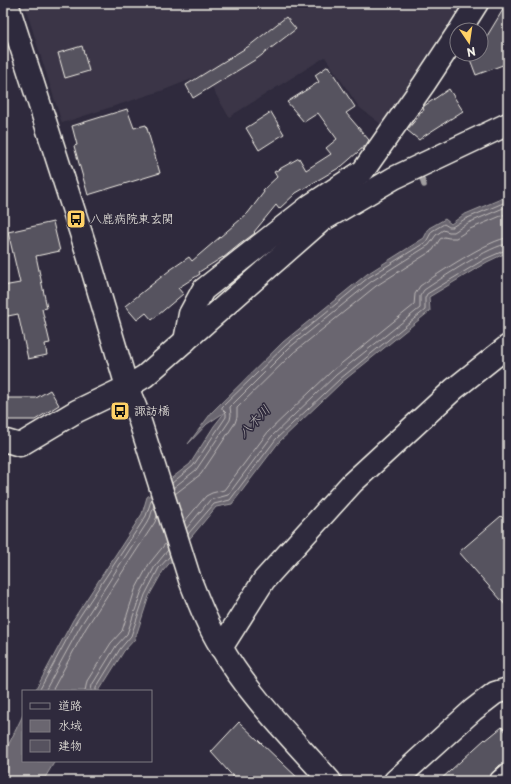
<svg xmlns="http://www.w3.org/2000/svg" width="511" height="784" viewBox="0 0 511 784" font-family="'Playpen Sans','Klee One',sans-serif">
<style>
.built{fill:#3b3647}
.water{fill:#6a6670;stroke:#a19ea0}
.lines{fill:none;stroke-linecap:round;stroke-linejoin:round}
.shore{stroke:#bdb9b8;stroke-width:1}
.stream{stroke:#a19ea0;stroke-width:5.5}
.building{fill:#56525f;stroke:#f4f1e8}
.minor-casing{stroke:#f4f1e8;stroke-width:25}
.tertiary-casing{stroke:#f4f1e8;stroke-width:25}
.minor{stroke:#2f2a3d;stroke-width:22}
.tertiary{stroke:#2f2a3d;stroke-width:22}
.labels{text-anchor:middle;stroke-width:3;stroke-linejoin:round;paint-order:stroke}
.poi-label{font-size:12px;fill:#f4f1e8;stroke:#2f2a3d;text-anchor:start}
.water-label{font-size:13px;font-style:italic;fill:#b6b2b2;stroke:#2f2a3d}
</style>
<rect width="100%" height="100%" fill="#2f2a3d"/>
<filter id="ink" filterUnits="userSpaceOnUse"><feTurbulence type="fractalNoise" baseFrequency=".025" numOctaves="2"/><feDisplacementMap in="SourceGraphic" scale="8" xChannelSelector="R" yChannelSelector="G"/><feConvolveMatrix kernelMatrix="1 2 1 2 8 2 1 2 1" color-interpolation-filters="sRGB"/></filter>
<g filter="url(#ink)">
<!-- built -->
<path class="built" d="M 24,3 L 462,3 L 382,125 L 359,107 L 325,57 L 229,117 L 204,74 L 164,90 L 62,123 Z"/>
<!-- water -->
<path class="water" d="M 508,196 L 508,252 L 487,262 L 429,297 L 430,311 L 342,382 L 279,442 L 232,504 L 216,507 L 163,571 L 149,596 L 135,639 L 124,651 L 99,691 L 35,691 L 73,620 L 142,514 L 147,497 L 190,464 L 214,426 L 225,412 L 207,424 L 188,444 L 212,412 L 283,342 L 367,274 L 424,238 L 429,228 L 445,219 L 451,224 L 463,215 Z
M 23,715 L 23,761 L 55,761 L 43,781 L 3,781 L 3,756 Z"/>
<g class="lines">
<!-- shore -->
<path class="shore" d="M 172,483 L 193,466 L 226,417 L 226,413 L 222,409 L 222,407 L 286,345 L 369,277 L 426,242 L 432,231 L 444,224 L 449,227 L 452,227 L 465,219 L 508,201
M 173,488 L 196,470 L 230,420 L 231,415 L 230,407 L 289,348 L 372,281 L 429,245 L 436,235 L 443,230 L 449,232 L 454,232 L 468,223 L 508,206
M 175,494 L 201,474 L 235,423 L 237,417 L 237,408 L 293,353 L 376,286 L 433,250 L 440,239 L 444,237 L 449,238 L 456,238 L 470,229 L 508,213
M 184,522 L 206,496 L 212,493 L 224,490 L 268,432 L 332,371 L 414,305 L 415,294 L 420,286 C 436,275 491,238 508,238
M 186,529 L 210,500 L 228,495 L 272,436 L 336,375 L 420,308 L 420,296 L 424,290 C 439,280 492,244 508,244
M 188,534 L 214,504 L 230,500 L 276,439 L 340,379 L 425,310 L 425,298 L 427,294 L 485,259 L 508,249
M 39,691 L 76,622 L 146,516 L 152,498
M 45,691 L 81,625 L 150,518 L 154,505
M 52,691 L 86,628 L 155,522 L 157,516
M 85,691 L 87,681 L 111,643 L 122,631 L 135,590 L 149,564 L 166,543
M 91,691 L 92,685 L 116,646 L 127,634 L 141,593 L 155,566 L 168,550
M 96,691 L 96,688 L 120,649 L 131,636 L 145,595 L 159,568 L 170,556"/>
<!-- stream -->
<path class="stream" d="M 422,179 L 424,185"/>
</g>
<!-- building -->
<path class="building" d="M 507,3 L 508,3 L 508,63 L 476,75 L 468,54 L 481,54 L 481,42 L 484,41 Z
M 286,17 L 296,29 L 258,58 L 193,98 L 186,85 L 249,46 Z
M 82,46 L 89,71 L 65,78 L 58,53 Z
M 328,66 L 355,107 L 346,113 L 369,140 L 366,145 L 342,166 L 296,193 L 279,209 L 276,205 L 254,232 L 255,233 L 239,245 L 223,258 L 223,257 L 199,272 L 200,274 L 178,288 L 183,294 L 152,320 L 146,313 L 137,320 L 125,306 L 170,270 L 189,257 L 192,261 L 248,213 L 264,192 L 263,190 L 277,177 L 274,172 L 299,158 L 306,170 L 331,154 L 326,148 L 337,139 L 318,113 L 304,122 L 287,102 L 319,82 L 315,75 Z
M 449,89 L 463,111 L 424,136 L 419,140 L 407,130 L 419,116 L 419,113 L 424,110 L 423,108 L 424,106 Z
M 127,109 L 134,128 L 146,125 L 160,173 L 88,195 L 74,146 L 77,145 L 72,126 Z
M 271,112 L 284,134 L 259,150 L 246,128 Z
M 53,222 L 60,251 L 36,256 L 47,308 L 42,309 L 50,343 L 45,344 L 47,355 L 28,359 L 18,314 L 3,317 L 3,286 L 20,283 L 8,232 Z
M 50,390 L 59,405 L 35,420 L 3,420 L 3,398 L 36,398 Z
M 501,516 L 508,524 L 508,608 L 459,552 Z
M 239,722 L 301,781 L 237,781 L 211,752 Z
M 502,727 L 508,734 L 508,763 L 500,765 L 493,772 L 488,781 L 439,781 L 485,739 L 486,740 Z"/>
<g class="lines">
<defs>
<path id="minor" d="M 460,30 L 477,3
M 185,341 L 190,314 L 203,290 L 311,205 L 363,171 L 424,84 L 457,34
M 3,440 L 20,445 L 77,411 L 127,387
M 221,648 L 264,580 L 352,483 L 454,389 L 508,346
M 501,781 L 508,775"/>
<path id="tertiary" d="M 7,3 L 88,255 L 127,387 L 136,409 L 190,580 C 199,603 208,626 221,647 C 249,696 292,738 330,781
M 127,387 L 145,376 L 321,221 L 394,178 L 508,124
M 395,781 L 473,710 L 495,693 L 508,689"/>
</defs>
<!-- minor casing -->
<use href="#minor" class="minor-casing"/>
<!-- tertiary casing -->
<use href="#tertiary" class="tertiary-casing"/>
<!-- minor -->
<use href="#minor" class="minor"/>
<!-- tertiary -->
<use href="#tertiary" class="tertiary"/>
</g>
</g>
<!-- icons -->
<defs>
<symbol id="bus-square" viewBox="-11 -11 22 22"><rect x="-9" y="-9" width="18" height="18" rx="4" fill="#ffd166" stroke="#2f2a3d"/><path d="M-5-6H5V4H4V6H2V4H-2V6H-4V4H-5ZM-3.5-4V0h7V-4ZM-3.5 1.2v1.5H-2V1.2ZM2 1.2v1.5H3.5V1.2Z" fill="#111"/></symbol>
</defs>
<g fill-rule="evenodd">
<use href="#bus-square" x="65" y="208" width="22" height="22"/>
<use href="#bus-square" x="109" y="400" width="22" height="22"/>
</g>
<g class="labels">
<!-- poi labels -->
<g class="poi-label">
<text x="90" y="223">八鹿病院東玄関</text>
<text x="134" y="415">諏訪橋</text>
</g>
<!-- water labels -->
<g class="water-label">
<text transform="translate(254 421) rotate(-46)" y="5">八木川</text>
</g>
</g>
<!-- margin -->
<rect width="511" height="784" fill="none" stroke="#2f2a3d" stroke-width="16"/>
<rect x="8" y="8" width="495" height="768" fill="none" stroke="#f4f1e8" stroke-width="1.5" filter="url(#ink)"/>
<!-- legend -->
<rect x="22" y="690" width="130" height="72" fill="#2f2a3d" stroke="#7e7a81"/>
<rect x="30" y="703" width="20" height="6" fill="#2f2a3d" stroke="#7e7a81"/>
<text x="58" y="710" font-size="12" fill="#f4f1e8">道路</text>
<rect x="30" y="720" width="20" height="12" fill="#6a6670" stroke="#7e7a81"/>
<text x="58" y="730" font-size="12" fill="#f4f1e8">水域</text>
<rect x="30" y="740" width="20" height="12" fill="#56525f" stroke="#7e7a81"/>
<text x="58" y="750" font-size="12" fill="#f4f1e8">建物</text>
<!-- north arrow -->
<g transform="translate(469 42) rotate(167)"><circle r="19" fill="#2f2a3d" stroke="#7e7a81"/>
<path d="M0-3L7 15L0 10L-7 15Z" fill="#ffd166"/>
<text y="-6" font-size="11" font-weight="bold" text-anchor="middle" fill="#f4f1e8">N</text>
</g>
</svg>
